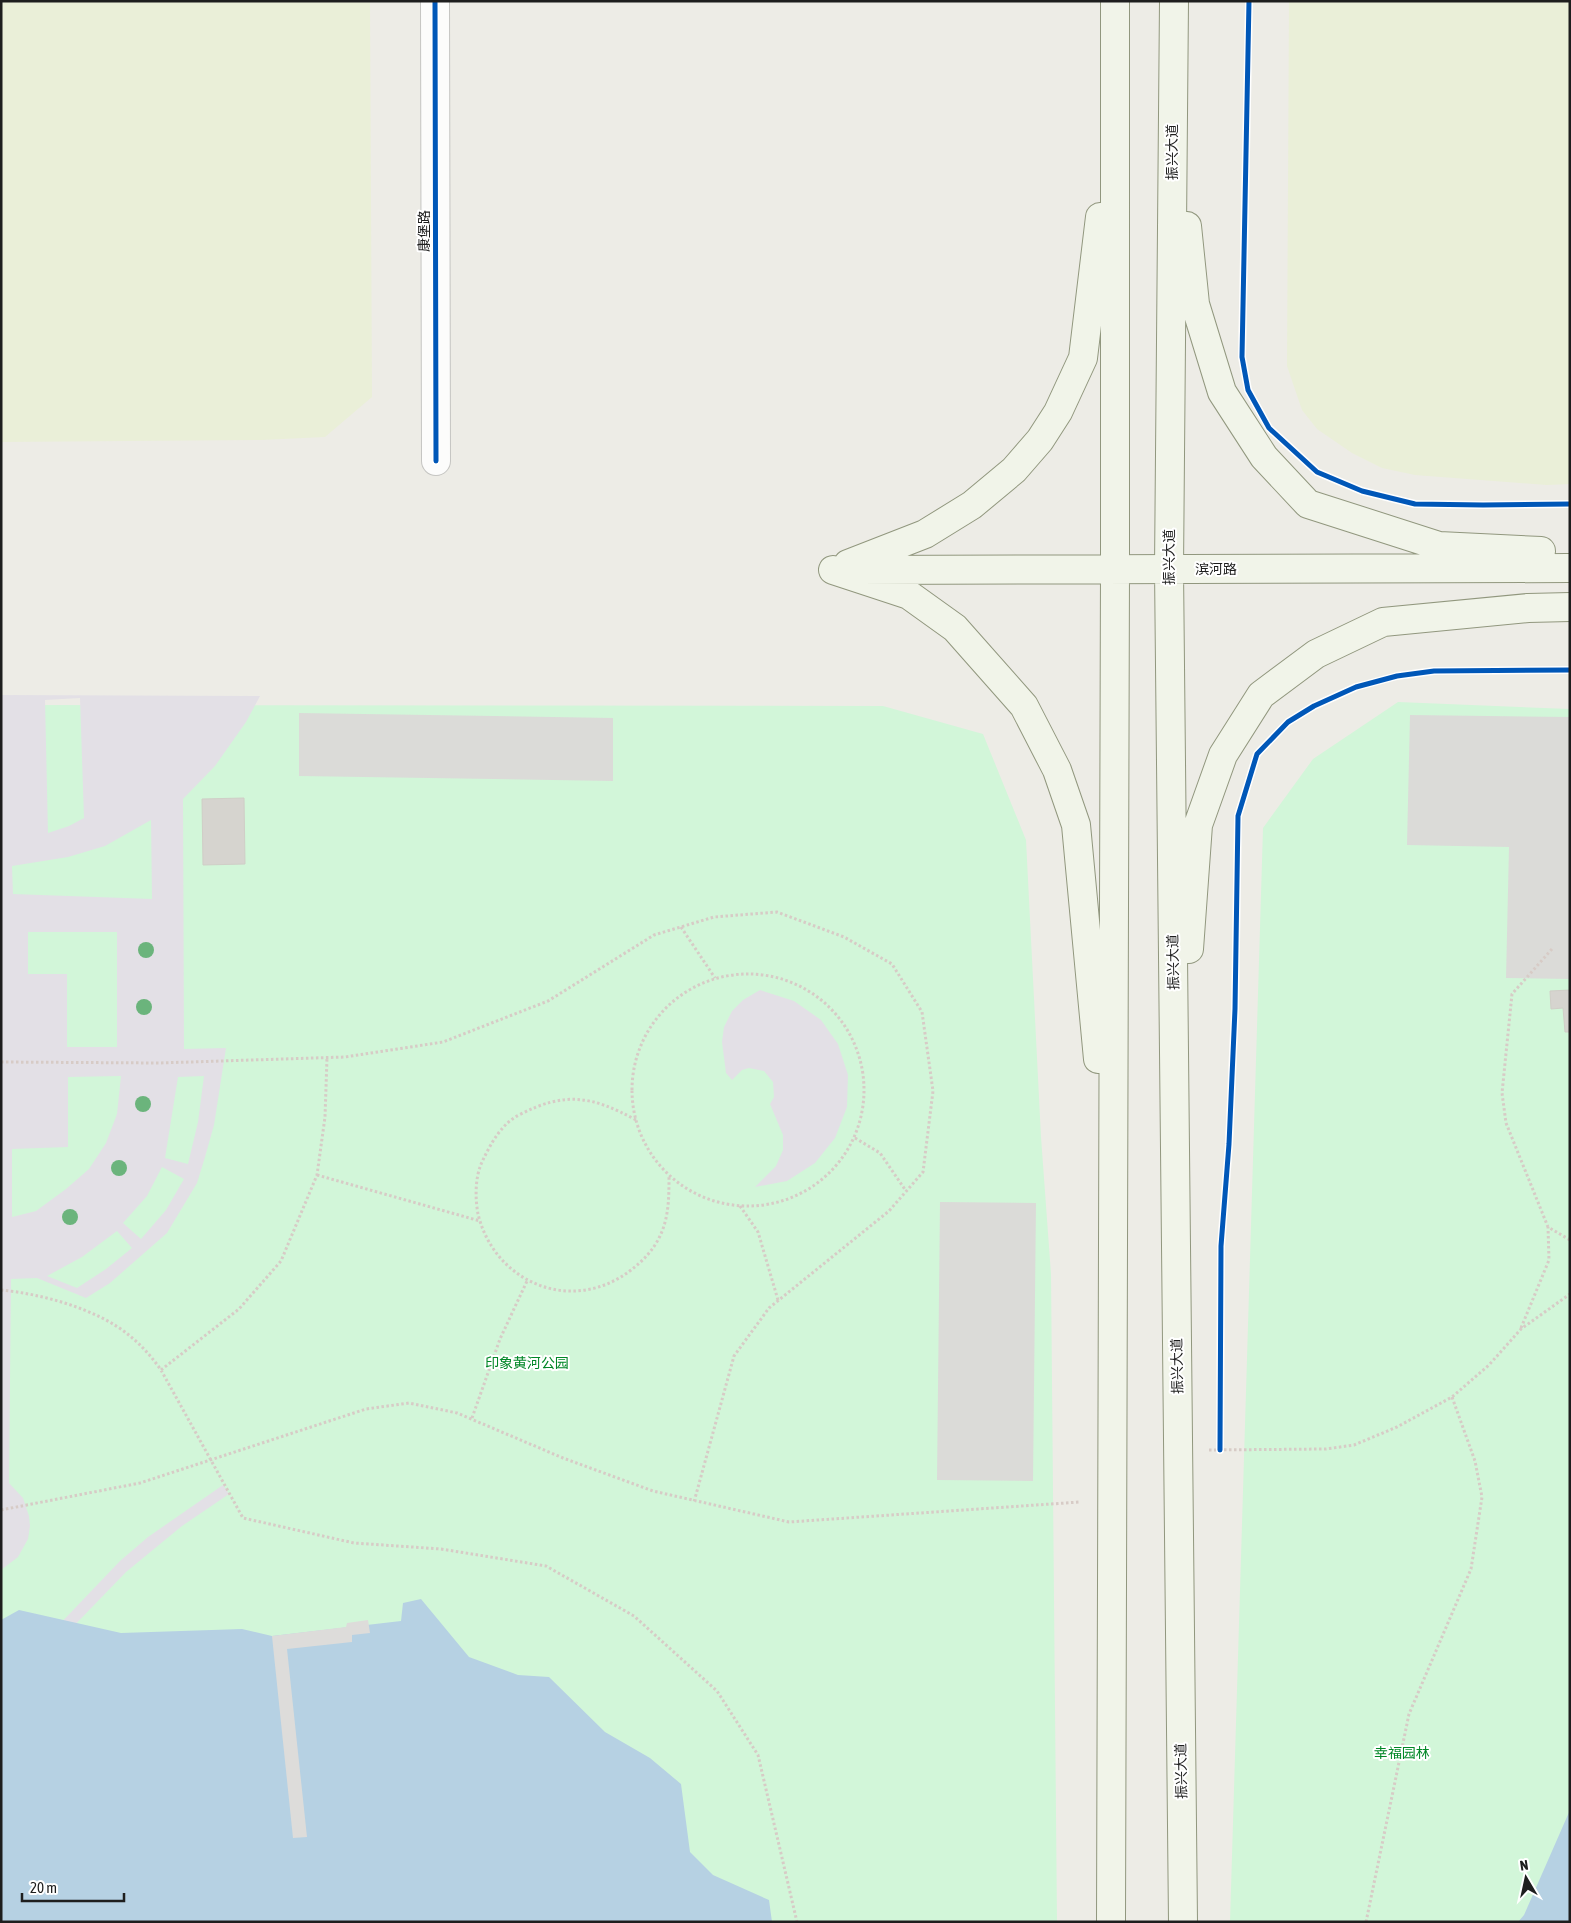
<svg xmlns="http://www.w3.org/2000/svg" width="1571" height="1923" viewBox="0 0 1571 1923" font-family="'Asap Condensed','Noto Sans SC',sans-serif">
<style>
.farmland{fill:#eaefd8}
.park{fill:#d2f6d9}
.parking{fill:#dbdbd8}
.plaza{fill:#e3e0e6;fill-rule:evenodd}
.water{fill:#b6d1e3}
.pier{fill:#dddcda}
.building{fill:#d6d4cf;stroke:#d0cec7}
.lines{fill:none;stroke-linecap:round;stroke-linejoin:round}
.street-casing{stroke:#c5c5c2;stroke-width:30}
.secondary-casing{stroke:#91977e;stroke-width:30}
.path{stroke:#d7cbc6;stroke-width:3;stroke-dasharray:2.5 2.5;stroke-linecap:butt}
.street{stroke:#fcfcfb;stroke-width:28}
.secondary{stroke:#f1f4e9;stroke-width:28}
.cycleway-casing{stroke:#fff;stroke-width:8}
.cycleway{stroke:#0057b8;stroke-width:5}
.tree{fill:#6bb47c}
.labels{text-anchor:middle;stroke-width:4;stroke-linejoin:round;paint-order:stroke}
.street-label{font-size:14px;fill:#1e1e1e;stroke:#fff}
.park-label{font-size:14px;fill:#018726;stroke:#fff}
</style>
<rect width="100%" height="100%" fill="#edece6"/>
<!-- farmland -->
<path class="farmland" d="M 1,1 L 370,1 L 372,397 L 325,437 L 261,440 L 1,442 Z
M 1289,1 L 1570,1 L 1570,484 L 1547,485 L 1415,475 L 1382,468 L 1352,453 L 1317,429 L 1302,410 L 1287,366 Z"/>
<!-- park -->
<path class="park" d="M 1398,702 L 1570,709 L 1570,1922 L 1230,1922 L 1263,828 L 1313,759 Z
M 1,705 L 883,706 L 983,734 L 1026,840 L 1041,1137 L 1051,1274 L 1057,1922 L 1,1922 Z"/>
<!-- parking -->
<path class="parking" d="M 299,713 L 613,718 L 613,781 L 299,776 Z
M 1410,715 L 1570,717 L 1570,979 L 1506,978 L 1509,847 L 1407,845 Z
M 940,1202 L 1036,1203 L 1033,1481 L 937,1480 Z"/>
<!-- plaza -->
<path class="plaza" d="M 1,695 L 260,696 L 246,722 L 215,766 L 183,799 L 184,1049 L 226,1048 L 214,1125 L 205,1157 L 197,1183 L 167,1233 L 110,1283 L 86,1298 L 37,1278 L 11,1279 L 9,1483 L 23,1498 L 29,1516 L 30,1526 L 28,1539 L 18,1557 L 1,1570 ZM 80,698 L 84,818 L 69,826 L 48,833 L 45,700 ZM 151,820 L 152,899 L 13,894 L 12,866 L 68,857 L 105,846 ZM 28,932 L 117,932 L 117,1047 L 67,1047 L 67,974 L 28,974 ZM 121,1076 L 117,1114 L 106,1143 L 89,1169 L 66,1189 L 36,1211 L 12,1217 L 12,1149 L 68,1147 L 68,1077 ZM 204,1076 L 198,1122 L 188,1164 L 165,1158 L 178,1077 ZM 162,1167 L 184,1179 L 166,1210 L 141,1239 L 123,1223 L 147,1196 ZM 117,1231 L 132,1248 L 106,1269 L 77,1288 L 47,1276 L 82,1257 Z
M 760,990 L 794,1001 L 821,1020 L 838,1044 L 848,1075 L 847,1107 L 835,1138 L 815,1163 L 787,1181 L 755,1187 L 776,1166 L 783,1150 L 783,1135 L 770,1104 L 774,1097 L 773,1082 L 764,1071 L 749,1068 L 742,1070 L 732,1080 L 726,1073 L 722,1042 L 724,1027 L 732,1011 L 743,1000 Z
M 223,1485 L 229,1494 L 182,1526 L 126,1572 L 67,1633 L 55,1629 L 120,1561 L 148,1537 Z"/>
<!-- water -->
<path class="water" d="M 421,1599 L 469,1657 L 518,1675 L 549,1677 L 605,1732 L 650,1758 L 681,1784 L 690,1852 L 713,1875 L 769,1900 L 772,1922 L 1,1922 L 1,1620 L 19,1610 L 121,1633 L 242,1629 L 272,1636 L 401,1621 L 403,1603 Z
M 1570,1810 L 1570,1922 L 1518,1922 L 1524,1915 Z"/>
<!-- pier -->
<path class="pier" d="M 368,1620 L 370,1633 L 352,1635 L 352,1642 L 287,1649 L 307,1837 L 293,1838 L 272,1636 L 346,1627 L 347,1623 Z"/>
<!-- building -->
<path class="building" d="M 244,798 L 245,864 L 203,865 L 202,799 Z
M 1570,990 L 1570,1032 L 1565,1032 L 1563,1008 L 1551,1009 L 1550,991 Z"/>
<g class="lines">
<defs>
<path id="street" d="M 435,1 L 436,461"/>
<path id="secondary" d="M 1174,1 L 1169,569 L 1183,1922
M 1187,226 L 1195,304 L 1222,392 L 1264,457 L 1308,504 L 1439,546 L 1541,551
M 848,564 L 925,534 L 972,505 L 1014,470 L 1040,440 L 1058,412 L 1083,358 L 1100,217
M 833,570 L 909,595 L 955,628 L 1024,706 L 1057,770 L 1076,825 L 1098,1059
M 857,570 L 1570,568
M 1189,949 L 1198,825 L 1223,755 L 1261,695 L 1316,654 L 1383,622 L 1528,608 L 1570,607
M 1111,1922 L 1115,569 L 1115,1"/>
</defs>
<!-- street casing -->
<use href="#street" class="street-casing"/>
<!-- secondary casing -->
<use href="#secondary" class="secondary-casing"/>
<!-- path -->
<path class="path" d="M 681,927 L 715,978
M 1552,949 L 1512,994 L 1502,1093 L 1506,1123 L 1548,1227 L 1570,1240
M632 1090a116 116 0 1 1 232 0a116 116 0 1 1-232 0Z
M 1,1062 L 159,1063 L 345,1057 L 443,1042 L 548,1001 L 654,935 L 714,917 L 777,912 L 844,937 L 892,964 L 922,1012 L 933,1091 L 923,1172 L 889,1211 L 769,1308 L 734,1356 L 694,1502
M 636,1120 C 592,1096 565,1091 519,1115 C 501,1124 490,1145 482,1162 C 475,1177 475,1198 478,1214 C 495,1284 573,1315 631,1270 C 643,1261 654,1249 660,1236 C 669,1217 669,1197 669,1176
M 855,1138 L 880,1153 L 906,1191
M 317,1175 L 480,1221
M 740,1206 L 758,1232 L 778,1300
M 1,1290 C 42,1294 98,1309 130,1336 C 142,1346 152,1357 161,1370 L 243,1518 L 354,1543 L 441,1549 L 546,1566 L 634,1616 L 717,1691 L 758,1755 L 797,1922
M 1521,1328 L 1549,1260 L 1548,1227
M 161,1370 L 239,1309 L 281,1261 L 317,1175 L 325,1117 L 327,1058
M 472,1418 L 500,1339 L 527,1281
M 1209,1450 L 1326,1449 L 1354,1445 L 1397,1427 L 1452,1397 L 1489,1365 L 1521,1329 L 1570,1294
M 1,1510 L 140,1483 L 366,1409 L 409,1403 L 457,1413 L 563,1458 L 653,1491 L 789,1522 L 1080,1502
M 1366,1922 L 1409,1714 L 1471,1569 L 1482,1497 L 1475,1461 L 1452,1397"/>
<!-- street -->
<use href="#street" class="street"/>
<!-- secondary -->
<use href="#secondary" class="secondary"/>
<defs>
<path id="cycleway" d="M 435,1 L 436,461
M 1249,1 L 1242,357 L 1248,390 L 1269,428 L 1317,472 L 1362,491 L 1415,504 L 1483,505 L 1570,504
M 1220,1450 L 1221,1246 L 1229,1144 L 1235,1009 L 1238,816 L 1257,754 L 1288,722 L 1314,706 L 1356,687 L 1397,676 L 1434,671 L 1570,670"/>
</defs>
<!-- cycleway casing -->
<use href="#cycleway" class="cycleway-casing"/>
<!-- cycleway -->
<use href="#cycleway" class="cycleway"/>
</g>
<!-- trees -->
<g class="tree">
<circle cx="146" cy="950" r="8"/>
<circle cx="144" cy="1007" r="8"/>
<circle cx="143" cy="1104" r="8"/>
<circle cx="119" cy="1168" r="8"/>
<circle cx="70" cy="1217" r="8"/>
</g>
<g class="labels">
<!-- street labels -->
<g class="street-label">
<text transform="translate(1172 152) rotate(-90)" y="5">振兴大道</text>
<text transform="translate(424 231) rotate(-90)" y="5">康堡路</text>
<text transform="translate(1169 557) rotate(-90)" y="5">振兴大道</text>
<text x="1216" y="574">滨河路</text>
<text transform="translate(1173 962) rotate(-91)" y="5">振兴大道</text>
<text transform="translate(1177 1366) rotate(-91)" y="5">振兴大道</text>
<text transform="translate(1181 1771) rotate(-91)" y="5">振兴大道</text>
</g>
<!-- park labels -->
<g class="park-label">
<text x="527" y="1368">印象黄河公园</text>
<text x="1402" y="1758">幸福园林</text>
</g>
</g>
<!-- border -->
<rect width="1571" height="1923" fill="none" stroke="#1e1e1e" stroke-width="5"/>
<!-- north arrow -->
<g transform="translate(1526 1878) rotate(351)" stroke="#ffffff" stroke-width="4" paint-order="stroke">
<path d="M0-4L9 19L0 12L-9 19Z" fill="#1e1e1e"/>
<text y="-8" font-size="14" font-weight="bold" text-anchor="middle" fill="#1e1e1e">N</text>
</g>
<!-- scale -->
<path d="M22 1893v8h102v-8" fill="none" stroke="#1e1e1e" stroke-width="2.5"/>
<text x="30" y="1893" font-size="15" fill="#1e1e1e" stroke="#ffffff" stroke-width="4" paint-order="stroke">20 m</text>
</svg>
